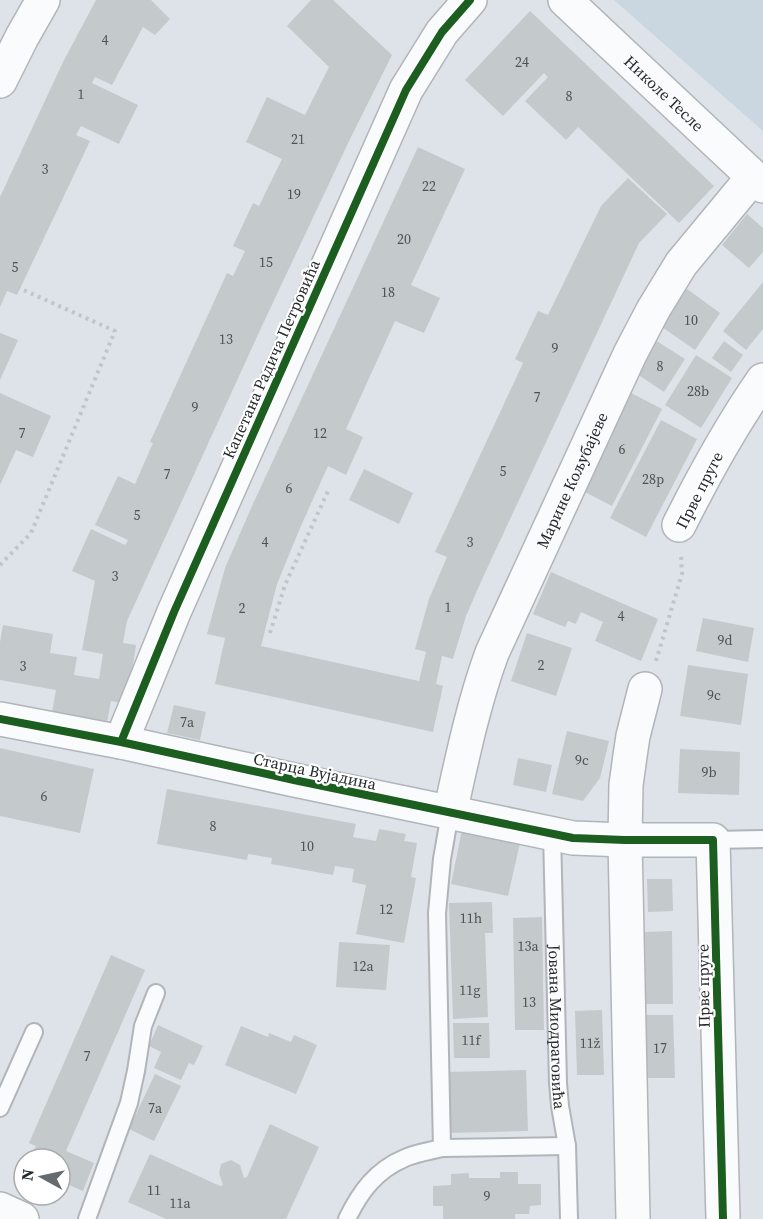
<svg xmlns="http://www.w3.org/2000/svg" width="763" height="1219" viewBox="0 0 763 1219" font-family="'Source Serif 4',serif">
<style>
.built{fill:#cad7e0}
.building{fill:#c4c9cc}
.lines{fill:none;stroke-linecap:round;stroke-linejoin:round}
.service-casing{stroke:#b1b5b9;stroke-width:20}
.minor-casing{stroke:#b1b5b9;stroke-width:36}
.secondary-casing{stroke:#b1b5b9;stroke-width:36}
.path{stroke:#c2c4c5;stroke-width:4;stroke-dasharray:3 4.5;stroke-linecap:butt}
.service{stroke:#fafbfc;stroke-width:16}
.minor{stroke:#fafbfc;stroke-width:33}
.secondary{stroke:#fafbfc;stroke-width:33}
.cycleway-casing{stroke:#fff;stroke-width:11}
.cycleway{stroke:#1b5e20;stroke-width:8}
.labels{text-anchor:middle;stroke-width:4.5;stroke-linejoin:round;paint-order:stroke}
.number-label{font-size:14px;fill:#4d5254}
.street-label{font-size:16px;fill:#252a2c;stroke:#fff}
</style>
<rect width="100%" height="100%" fill="#dde3e8"/>
<!-- built -->
<path class="built" d="M 614,0 L 763,0 L 763,131 Z"/>
<!-- building -->
<path class="building" d="M 96,0 L 151,0 L 170,19 L 155,35 L 143,27 L 112,85 L 95,77 L 92,83 L 138,105 L 119,144 L 81,126 L 76,135 L 90,141 L 17,295 L 7,291 L 0,307 L 0,197 L 63,62 Z
M 311,0 L 333,0 L 392,55 L 351,137 L 261,328 L 127,621 L 123,643 L 136,645 L 127,704 L 111,701 L 107,722 L 52,712 L 56,690 L 0,680 L 0,642 L 3,625 L 53,634 L 50,653 L 77,657 L 74,675 L 99,679 L 103,654 L 82,650 L 95,581 L 72,571 L 91,529 L 125,545 L 128,540 L 95,525 L 118,476 L 135,484 L 153,443 L 150,442 L 227,273 L 233,276 L 245,251 L 233,246 L 253,203 L 259,206 L 282,159 L 246,142 L 267,97 L 305,115 L 329,67 L 287,26 Z
M 530,11 L 714,186 L 679,223 L 578,127 L 566,140 L 525,101 L 548,77 L 544,73 L 503,116 L 465,80 Z
M 418,147 L 465,169 L 411,285 L 440,298 L 424,333 L 395,321 L 346,429 L 363,437 L 346,475 L 328,466 L 300,528 L 277,584 L 261,646 L 419,681 L 426,652 L 415,649 L 429,599 L 447,557 L 435,552 L 523,363 L 515,359 L 538,311 L 548,315 L 601,206 L 628,178 L 667,214 L 639,243 L 484,575 L 466,616 L 453,659 L 442,656 L 436,684 L 443,686 L 433,732 L 215,684 L 225,638 L 207,634 L 225,568 L 252,506 Z
M 747,214 L 763,228 L 763,252 L 749,268 L 722,245 Z
M 763,282 L 763,329 L 746,350 L 723,331 Z
M 687,289 L 720,313 L 695,350 L 662,327 Z
M 0,333 L 18,340 L 0,380 Z
M 655,340 L 685,359 L 664,392 L 634,372 Z
M 724,341 L 743,355 L 731,372 L 712,358 Z
M 696,355 L 732,378 L 701,428 L 665,405 Z
M 0,393 L 51,416 L 33,457 L 16,450 L 0,485 Z
M 631,393 L 662,409 L 612,506 L 581,490 Z
M 661,420 L 697,439 L 646,537 L 610,518 Z
M 364,469 L 413,493 L 399,524 L 349,500 Z
M 551,572 L 658,619 L 641,661 L 595,641 L 603,622 L 581,612 L 576,624 L 568,621 L 565,627 L 533,614 Z
M 703,618 L 754,628 L 748,662 L 696,651 Z
M 527,633 L 572,648 L 556,696 L 511,681 Z
M 688,665 L 748,674 L 741,725 L 680,716 Z
M 174,705 L 206,712 L 200,740 L 167,733 Z
M 567,731 L 609,741 L 600,778 L 583,801 L 552,794 Z
M 0,748 L 94,769 L 80,833 L 0,816 Z
M 680,749 L 740,752 L 739,795 L 678,793 Z
M 518,758 L 552,765 L 546,792 L 513,785 Z
M 167,789 L 356,824 L 353,837 L 376,841 L 379,829 L 406,834 L 404,841 L 417,843 L 411,877 L 416,878 L 404,943 L 356,934 L 366,885 L 352,882 L 354,869 L 335,866 L 333,875 L 271,864 L 272,858 L 248,854 L 247,860 L 157,844 Z
M 462,830 L 520,843 L 508,896 L 451,884 Z
M 647,879 L 672,879 L 673,911 L 648,912 Z
M 492,902 L 493,933 L 485,933 L 488,1017 L 453,1019 L 449,903 Z
M 542,917 L 544,1030 L 515,1030 L 513,918 Z
M 672,931 L 673,1004 L 646,1004 L 645,932 Z
M 339,942 L 390,945 L 386,990 L 336,987 Z
M 111,955 L 145,970 L 66,1151 L 94,1163 L 83,1191 L 60,1181 L 60,1159 L 30,1159 L 36,1146 L 29,1143 Z
M 602,1010 L 604,1075 L 577,1075 L 575,1011 Z
M 646,1015 L 673,1015 L 675,1078 L 647,1078 Z
M 453,1023 L 489,1023 L 490,1058 L 454,1058 Z
M 158,1025 L 203,1046 L 194,1065 L 189,1063 L 181,1080 L 154,1068 L 161,1052 L 149,1046 Z
M 241,1026 L 268,1037 L 269,1033 L 291,1042 L 294,1035 L 317,1045 L 296,1094 L 225,1065 Z
M 526,1070 L 528,1131 L 448,1133 L 446,1072 Z
M 155,1074 L 181,1086 L 154,1141 L 129,1129 Z
M 270,1124 L 319,1147 L 286,1219 L 166,1219 L 128,1202 L 150,1154 L 220,1186 L 223,1185 L 219,1173 L 221,1164 L 231,1160 L 240,1165 L 244,1178 L 247,1177 Z
M 500,1172 L 518,1172 L 518,1184 L 541,1184 L 541,1205 L 530,1206 L 529,1214 L 515,1214 L 515,1219 L 443,1219 L 443,1206 L 433,1206 L 433,1186 L 451,1185 L 451,1174 L 469,1173 L 469,1178 L 500,1178 Z"/>
<g class="lines">
<defs>
<g id="service">
<path id="s1" d="M 552,833 L 558,1083 L 560,1106 L 567,1146 L 569,1219"/>
<path d="M 713,840 L 763,839"/>
<path d="M 0,1108 L 34,1032"/>
<path d="M 442,1148 L 567,1146"/>
<path d="M 87,1219 L 129,1103 L 136,1071 L 143,1026 L 156,993"/>
<path d="M 347,1219 C 360,1192 376,1170 405,1158 C 416,1153 430,1151 442,1148 L 437,913 L 442,859 L 450,813"/>
</g>
<g id="minor">
<path id="s2" d="M 565,0 L 763,186"/>
<path d="M 679,525 C 704,475 731,426 763,380"/>
<path d="M 0,719 L 121,742 L 294,780 L 573,838 L 625,840 L 713,840 L 723,1219"/>
<path d="M 121,742 L 174,612 L 406,90 L 442,32 L 470,0"/>
<path id="s3" d="M 450,813 C 462,759 473,705 492,653 L 630,354 L 653,310 L 681,264 L 753,177"/>
<path d="M 0,1209 L 22,1219"/>
<path d="M 633,1219 L 625,840 L 626,785 L 630,756 L 633,736 L 645,689"/>
</g>
<path id="secondary" d="M 0,81 L 22,37 L 43,0"/>
</defs>
<!-- service casing -->
<use href="#service" class="service-casing"/>
<!-- minor casing -->
<use href="#minor" class="minor-casing"/>
<!-- secondary casing -->
<use href="#secondary" class="secondary-casing"/>
<!-- path -->
<path class="path" d="M 0,565 L 31,533 L 115,331 L 19,288
M 270,633 L 285,585 L 328,491
M 656,661 L 682,574 L 681,555"/>
<!-- service -->
<use href="#service" class="service"/>
<!-- minor -->
<use href="#minor" class="minor"/>
<!-- secondary -->
<use href="#secondary" class="secondary"/>
<defs>
<path id="cycleway" d="M 0,719 L 121,742 L 294,780 L 573,838 L 625,840 L 713,840 L 723,1219
M 121,742 L 174,612 L 406,90 L 442,32 L 470,0"/>
</defs>
<!-- cycleway casing -->
<use href="#cycleway" class="cycleway-casing"/>
<!-- cycleway -->
<use href="#cycleway" class="cycleway"/>
</g>
<g class="labels">
<!-- number labels -->
<g class="number-label">
<text x="105" y="45">4</text>
<text x="522" y="67">24</text>
<text x="81" y="99">1</text>
<text x="569" y="101">8</text>
<text x="298" y="144">21</text>
<text x="45" y="174">3</text>
<text x="429" y="191">22</text>
<text x="294" y="199">19</text>
<text x="404" y="244">20</text>
<text x="266" y="267">15</text>
<text x="15" y="272">5</text>
<text x="388" y="297">18</text>
<text x="691" y="325">10</text>
<text x="226" y="344">13</text>
<text x="555" y="353">9</text>
<text x="660" y="371">8</text>
<text x="698" y="396">28b</text>
<text x="537" y="402">7</text>
<text x="195" y="412">9</text>
<text x="22" y="438">7</text>
<text x="320" y="438">12</text>
<text x="622" y="454">6</text>
<text x="503" y="476">5</text>
<text x="167" y="479">7</text>
<text x="653" y="484">28p</text>
<text x="289" y="493">6</text>
<text x="137" y="520">5</text>
<text x="265" y="547">4</text>
<text x="470" y="547">3</text>
<text x="115" y="581">3</text>
<text x="448" y="612">1</text>
<text x="242" y="613">2</text>
<text x="621" y="621">4</text>
<text x="725" y="645">9d</text>
<text x="541" y="670">2</text>
<text x="23" y="671">3</text>
<text x="714" y="700">9c</text>
<text x="187" y="727">7a</text>
<text x="582" y="765">9c</text>
<text x="709" y="777">9b</text>
<text x="44" y="801">6</text>
<text x="213" y="831">8</text>
<text x="307" y="851">10</text>
<text x="386" y="914">12</text>
<text x="471" y="923">11h</text>
<text x="528" y="951">13a</text>
<text x="363" y="971">12a</text>
<text x="470" y="995">11g</text>
<text x="529" y="1007">13</text>
<text x="471" y="1045">11f</text>
<text x="590" y="1048">11ž</text>
<text x="660" y="1053">17</text>
<text x="87" y="1061">7</text>
<text x="155" y="1113">7a</text>
<text x="154" y="1195">11</text>
<text x="487" y="1201">9</text>
<text x="180" y="1208">11a</text>
</g>
<!-- street labels -->
<g class="street-label">
<text dy="6" stroke="none"><textPath href="#s2" startOffset="136">Николе Тесле</textPath></text>
<text transform="translate(271 359) rotate(-66)" y="6">Капетана Радича Петровића</text>
<text dy="6" stroke="none"><textPath href="#s3" startOffset="356">Марине Кољубајеве</textPath></text>
<text transform="translate(699 490) rotate(-63)" y="6">Прве пруге</text>
<text transform="translate(315 771) rotate(12)" y="6">Старца Вујадина</text>
<text transform="translate(703 986) rotate(-91)" y="6">Прве пруге</text>
<text dy="6" stroke="none"><textPath href="#s1" startOffset="194">Јована Миодраговића</textPath></text>
</g>
</g>
<!-- north arrow -->
<g transform="translate(42 1177) rotate(278)"><circle r="28" fill="#ffffff" stroke="#a8aaab" stroke-width="1.5"/>
<path d="M0-4.5L10 22L0 15L-10 22Z" fill="#656b6e"/>
<text y="-9" font-size="16" font-weight="bold" text-anchor="middle" fill="#252a2c">N</text>
</g>
</svg>
